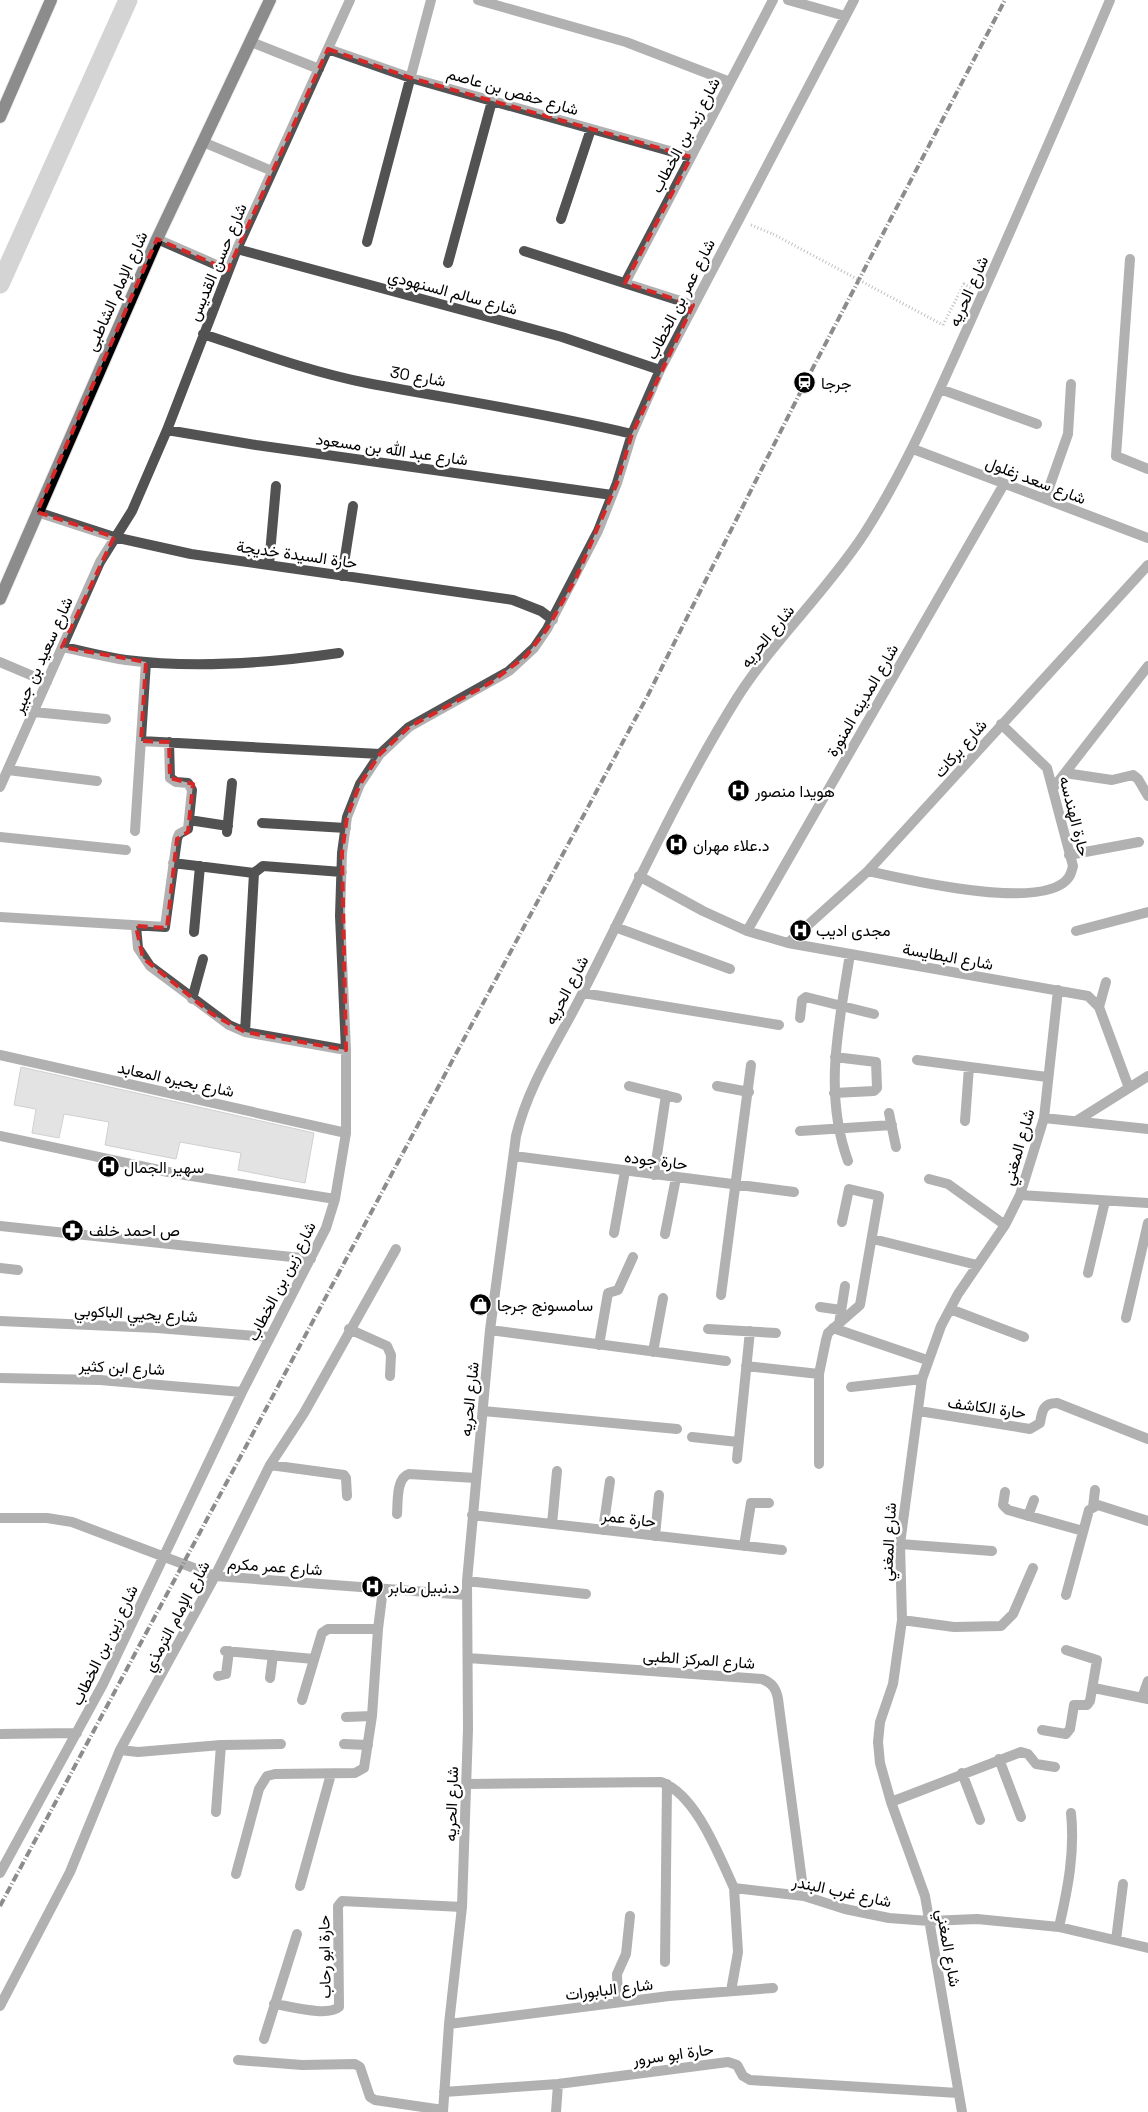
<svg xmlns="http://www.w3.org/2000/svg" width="1148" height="2112" viewBox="0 0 1148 2112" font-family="'Space Grotesk',Vazirmatn,sans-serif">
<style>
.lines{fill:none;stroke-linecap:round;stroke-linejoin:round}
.canal{stroke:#a0a0a0;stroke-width:19}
.building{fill:#c2c2c2;stroke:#969696}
.primary-casing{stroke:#dbdbdb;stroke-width:14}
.path{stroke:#747474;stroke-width:3;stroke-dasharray:1 2.5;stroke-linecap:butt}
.minor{stroke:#525252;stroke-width:10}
.primary{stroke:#000;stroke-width:12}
.rail{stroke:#000;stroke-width:4;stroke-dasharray:8 2.5 1 2.5;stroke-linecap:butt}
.path-bridge{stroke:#747474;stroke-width:3;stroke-dasharray:1 2.5;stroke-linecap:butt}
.marked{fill:none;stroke:#d62828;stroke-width:4;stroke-dasharray:10 6;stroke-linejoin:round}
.labels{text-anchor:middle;stroke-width:5;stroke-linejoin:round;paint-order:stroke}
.street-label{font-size:16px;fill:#000;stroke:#fff}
.poi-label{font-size:16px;fill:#000;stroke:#fff;text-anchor:start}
</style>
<rect width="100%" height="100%" fill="#fff"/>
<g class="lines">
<!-- canal -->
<path class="canal" d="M 0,284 L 128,0"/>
</g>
<!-- building -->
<path class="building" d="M 21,1067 L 314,1133 L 305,1183 L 238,1170 L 241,1153 L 180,1142 L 176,1159 L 105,1145 L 109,1122 L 64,1114 L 59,1138 L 32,1133 L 36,1109 L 14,1105 Z"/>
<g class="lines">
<defs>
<path id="primary" d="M 0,117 L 51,0
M 0,599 L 157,239 L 270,0"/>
</defs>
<!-- primary casing -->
<use href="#primary" class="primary-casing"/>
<!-- path -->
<path class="path" d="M 751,225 L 773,234
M 943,325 L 964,284 L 971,288"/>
<!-- minor -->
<path class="minor" d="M 478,0 L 626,42 L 730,82
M 788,0 L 845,16
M 251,42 L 319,69
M 328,49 L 411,78 L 691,157
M 203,142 L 272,171
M 561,219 L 591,129
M 157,239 L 228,270
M 367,242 L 431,0
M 237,249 L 562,337 L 660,370
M 524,251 L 693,305
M 1130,259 L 1116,456 L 1148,469
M 448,263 L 492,101
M 625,283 L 773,0
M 203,334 C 257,352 311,372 367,383 C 456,400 545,413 632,434
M 940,389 L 1037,424
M 167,430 L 256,445 L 612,495
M 913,449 L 1148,538
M 1045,499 L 1068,434 L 1071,384
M 37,512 L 114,537 L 191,554 L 513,600 L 541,611 L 553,620
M 269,565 L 276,486
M 342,576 L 353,506
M 62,647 C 84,651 105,657 126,660 C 196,669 270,663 339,653
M 0,662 L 47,682
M 34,712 L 106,719
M 141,741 L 380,754
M 8,770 L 97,781
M 1065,773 L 1112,780 L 1133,775 L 1138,779 L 1148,796
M 0,787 L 100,562 L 132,511 L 167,430 L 237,249 L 350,0
M 1054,787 L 1148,666
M 189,820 L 228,826
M 262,823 L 346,828
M 135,831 L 146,662
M 227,832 L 232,783
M 0,837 L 126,850
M 1069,855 L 1139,842
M 173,863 L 254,873 L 263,866 L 342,872
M 868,871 C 904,879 1045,913 1069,877 C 1071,874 1072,870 1073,866 L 1047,768 L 1001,724
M 639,876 L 703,911 L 747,931 L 788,943 L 1088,996 L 1099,1007 L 1129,1088
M 0,917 L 165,927 L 177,839 L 179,834 L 188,829 L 192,790 L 188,783 L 176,782 L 170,778 L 169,742
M 136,926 L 138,948 L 150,966 L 229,1025 L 245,1032 L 346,1050
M 615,927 L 730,969
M 747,931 L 1004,484
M 1076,931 L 1148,912
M 194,932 L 200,866
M 788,943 L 868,871 L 1148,565
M 583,993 L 779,1025
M 192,999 L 203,959
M 1099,1007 L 1106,982
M 800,1018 L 802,1000 L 806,997 L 874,1014
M 245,1032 L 254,873
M 0,1055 L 346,1133
M 917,1060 L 1047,1077
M 629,1086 L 677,1098
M 717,1086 L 749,1092
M 834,1093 L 874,1091 L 877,1088 L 876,1062 L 835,1057
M 889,1113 L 896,1147
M 1044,1118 L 1148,1129
M 1078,1120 L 1148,1076
M 965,1121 L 969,1067
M 800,1131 L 892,1125
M 0,1136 L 173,1173 L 335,1199
M 514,1156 L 794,1192
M 848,1161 C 823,1093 839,1024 850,954
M 654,1175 L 666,1095
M 929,1179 L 948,1184 L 1005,1225
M 1020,1195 L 1148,1203
M 0,1226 L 311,1259
M 614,1233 L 625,1171
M 665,1234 L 676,1178
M 873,1239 L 977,1265
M 0,1268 L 18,1270
M 1088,1273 L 1105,1201
M 721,1295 L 751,1065
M 820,1307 L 841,1310
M 950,1309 L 1024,1337
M 1126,1318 L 1148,1223
M 0,1321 L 157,1328 L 269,1337
M 839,1324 L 845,1286
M 833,1328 L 927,1360
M 349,1329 L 387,1346 L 391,1355 L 390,1376
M 708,1329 L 776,1333
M 490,1330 L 726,1361
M 599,1345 L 608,1293 L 618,1290 L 633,1257
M 653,1352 L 663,1298
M 746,1366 L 819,1374
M 0,1378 L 100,1380 L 242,1392
M 851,1387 L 922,1379
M 483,1411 L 677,1429
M 919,1411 L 1030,1429 L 1040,1423 C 1042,1411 1043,1403 1057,1403 L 1148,1439
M 692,1437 L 738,1442
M 737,1459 L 750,1331
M 819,1464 L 819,1374 L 826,1340 L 828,1333 L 860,1305 L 879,1196 L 849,1189 L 842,1222
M 270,1465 L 344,1475 L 346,1478 L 347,1496
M 1005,1492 L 1003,1505 L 1008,1510 L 1083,1531
M 1093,1507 L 1095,1490
M 397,1514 C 398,1502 396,1478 409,1474 L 476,1478
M 472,1515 L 782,1550
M 1028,1516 L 1034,1500
M 0,1518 L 47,1518 L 72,1522 L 215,1576 L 467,1595
M 552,1524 L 557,1471
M 603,1530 L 610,1481
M 655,1536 L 659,1495
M 900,1544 L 992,1551
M 744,1546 L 751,1503 L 769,1503
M 467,1581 L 586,1594
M 1066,1595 L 1089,1510 L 1098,1505 L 1148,1521
M 902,1620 L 954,1627 L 1001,1626 L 1013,1614 L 1033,1568
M 225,1651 L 314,1659
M 468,1658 L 762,1679 C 772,1683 776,1688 778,1699 L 804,1896
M 218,1676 L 226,1674 L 229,1651
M 270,1678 L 273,1655
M 1094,1688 L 1148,1699
M 1142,1698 L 1148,1681
M 302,1700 L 322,1633 L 328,1629 L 378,1629
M 346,1717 L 372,1716
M 1042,1730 L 1066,1734 L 1070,1729 L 1074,1705 L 1087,1705 L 1090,1701 L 1097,1660 L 1066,1650
M 0,1734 L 77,1733
M 344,1744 L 368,1745
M 120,1750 L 138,1752 L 221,1745 L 281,1744
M 999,1759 L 1021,1817
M 962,1773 L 980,1820
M 466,1784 L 661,1782 C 696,1794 719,1856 734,1888 L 804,1896 L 845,1909 L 889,1918 L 929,1921 L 977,1919 L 1059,1927 L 1148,1948
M 891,1802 L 1021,1752 L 1028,1754 L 1036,1764 L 1055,1767
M 216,1812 L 221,1745
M 0,1873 L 103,1684 L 242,1392 L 326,1228 L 335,1199 L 346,1133 L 346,1050 L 340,916 L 342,853 L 347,817 L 360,784 L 380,754 L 409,727 L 509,671 L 534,648 L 547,629 L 598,531 L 617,483 L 632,434 L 660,370 L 854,0
M 236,1874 L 259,1789 L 267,1776 L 275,1774 L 355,1773 L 364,1768 L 372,1716 L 378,1629 L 383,1589
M 300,1886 L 331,1774
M 1059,1927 C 1068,1888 1075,1852 1071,1813
M 1116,1940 L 1123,1884
M 665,1962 L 667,1784
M 731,1991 L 738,1952 L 734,1888
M 618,2002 L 617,1974 L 626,1954 L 630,1916
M 274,2004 C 290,2006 327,2017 339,2007 L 338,1906 L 342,1901 L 462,1907
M 0,2006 L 70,1872 L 120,1750 L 215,1576 L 270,1465 L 304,1413 L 396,1249
M 449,2024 L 669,1996 L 773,1988
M 264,2039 L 297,1934
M 238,2060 L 302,2065 L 355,2064 L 360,2067 L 370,2097 L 375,2100 L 443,2110
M 444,2092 L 558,2084 L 728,2062 L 737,2065 L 743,2076 L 750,2080 L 958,2093
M 443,2112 L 449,2024 L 462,1907 L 468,1729 L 467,1581 L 490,1330 L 516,1136 C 529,1082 560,1039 584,990 C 634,892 679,791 737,698 C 774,640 826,592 864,534 C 907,467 938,393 971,320 C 1018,214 1065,107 1110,0
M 556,2112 L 558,2084
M 962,2112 L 925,1896 L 891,1802 L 880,1763 L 878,1742 L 880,1722 L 893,1684 L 902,1620 L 900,1544 L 922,1379 L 941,1326 L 958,1294 L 1005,1225 L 1020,1195 L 1044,1118 L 1058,990"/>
<!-- primary -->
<use href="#primary" class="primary"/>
<!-- rail -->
<path class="rail" d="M 0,1906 L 648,695 L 805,383 L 1005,0"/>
<!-- path-bridge -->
<path class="path-bridge" d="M 773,234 L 943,325"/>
</g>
<!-- marked area -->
<path d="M0 0H1148V2112H0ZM 328,49 L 411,78 L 691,157 L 625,283 L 693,305 L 632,434 L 617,483 L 576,578 L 547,629 L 526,656 L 490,683 L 409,727 L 380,754 L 360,784 L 347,817 L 342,853 L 346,1050 L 245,1032 L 212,1014 L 143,958 L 136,926 L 167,928 L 177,839 L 188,832 L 193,784 L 170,778 L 169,742 L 141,741 L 146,662 L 62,647 L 114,537 L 37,512 L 157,239 L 228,270 Z" fill="#fff" fill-opacity=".55" fill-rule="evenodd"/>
<path class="marked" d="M 328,49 L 411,78 L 691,157 L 625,283 L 693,305 L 632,434 L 617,483 L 576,578 L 547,629 L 526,656 L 490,683 L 409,727 L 380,754 L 360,784 L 347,817 L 342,853 L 346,1050 L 245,1032 L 212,1014 L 143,958 L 136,926 L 167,928 L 177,839 L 188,832 L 193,784 L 170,778 L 169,742 L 141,741 L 146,662 L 62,647 L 114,537 L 37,512 L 157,239 L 228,270 Z"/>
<!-- icons -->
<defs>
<symbol id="station-disc" viewBox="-11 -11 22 22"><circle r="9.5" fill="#000" stroke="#fff"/><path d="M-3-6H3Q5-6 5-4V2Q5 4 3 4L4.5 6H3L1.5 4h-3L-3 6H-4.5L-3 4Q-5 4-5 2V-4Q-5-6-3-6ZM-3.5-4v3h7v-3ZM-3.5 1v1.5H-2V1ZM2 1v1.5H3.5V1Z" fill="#fff"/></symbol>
<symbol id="hospital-disc" viewBox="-11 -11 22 22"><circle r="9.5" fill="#000" stroke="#fff"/><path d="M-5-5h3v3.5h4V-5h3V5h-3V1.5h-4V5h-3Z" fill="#fff"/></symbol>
<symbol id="pharmacy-disc" viewBox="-11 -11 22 22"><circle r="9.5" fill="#000" stroke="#fff"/><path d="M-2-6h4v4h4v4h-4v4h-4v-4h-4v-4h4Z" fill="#fff"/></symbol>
<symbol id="shop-disc" viewBox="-11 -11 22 22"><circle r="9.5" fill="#000" stroke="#fff"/><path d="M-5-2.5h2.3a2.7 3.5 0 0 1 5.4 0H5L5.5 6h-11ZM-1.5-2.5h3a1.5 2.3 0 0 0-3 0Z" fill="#fff"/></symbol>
</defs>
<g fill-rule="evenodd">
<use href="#station-disc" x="792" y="370" width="25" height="25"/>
<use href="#hospital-disc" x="726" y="778" width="25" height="25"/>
<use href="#hospital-disc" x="664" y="832" width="25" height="25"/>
<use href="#hospital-disc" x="788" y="918" width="25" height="25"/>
<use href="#hospital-disc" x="96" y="1154" width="25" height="25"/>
<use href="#pharmacy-disc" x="60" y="1218" width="25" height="25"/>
<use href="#shop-disc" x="468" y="1292" width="25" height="25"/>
<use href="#hospital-disc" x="360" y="1574" width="25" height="25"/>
</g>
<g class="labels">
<!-- street labels -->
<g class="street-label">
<text transform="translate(513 91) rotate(16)" y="6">شارع حفص بن عاصم</text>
<text transform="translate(685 135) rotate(-62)" y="6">شارع زيد بن الخطاب</text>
<text transform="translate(217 262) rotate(-67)" y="6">شارع حسن القديس</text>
<text transform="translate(116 291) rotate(-66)" y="6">شارع الإمام الشاطبى</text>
<text transform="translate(968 291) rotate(-66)" y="6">شارع الحريه</text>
<text transform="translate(453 292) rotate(15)" y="6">شارع سالم السنهودي</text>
<text transform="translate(680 299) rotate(-63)" y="6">شارع عمر بن الخطاب</text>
<text transform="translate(418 376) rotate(10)" y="6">شارع 30</text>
<text transform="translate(392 449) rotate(8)" y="6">شارع عبد الله بن مسعود</text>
<text transform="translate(1036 480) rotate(21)" y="6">شارع سعد زغلول</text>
<text transform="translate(297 554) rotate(8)" y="6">حارة السيدة خديجة</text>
<text transform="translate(767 636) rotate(-51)" y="6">شارع الحريه</text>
<text transform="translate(42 655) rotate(-66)" y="6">شارع سعيد بن جبير</text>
<text transform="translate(862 700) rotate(-60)" y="6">شارع المدينه المنورة</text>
<text transform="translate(960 748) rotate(-49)" y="6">شارع بركات</text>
<text transform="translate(1075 816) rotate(76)" y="6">حارة الهندسه</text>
<text transform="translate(948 956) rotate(10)" y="6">شارع البطايسة</text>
<text transform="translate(566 990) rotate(-62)" y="6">شارع الحريه</text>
<text transform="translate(176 1079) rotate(12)" y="6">شارع بحيره المعابد</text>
<text transform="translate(1018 1147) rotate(-74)" y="6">شارع المغني</text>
<text transform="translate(656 1160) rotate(7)" y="6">حارة جوده</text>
<text transform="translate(281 1281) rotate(-63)" y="6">شارع زين بن الخطاب</text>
<text transform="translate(136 1313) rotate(3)" y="6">شارع يحيي الباكوبي</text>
<text transform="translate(122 1367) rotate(3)" y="6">شارع ابن كثير</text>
<text transform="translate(469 1399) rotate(-84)" y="6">شارع الحريه</text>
<text transform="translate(987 1407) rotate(8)" y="6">حارة الكاشف</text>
<text transform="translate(629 1518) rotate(7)" y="6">حارة عمر</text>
<text transform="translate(888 1542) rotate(-87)" y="6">شارع المغني</text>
<text transform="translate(275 1566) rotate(4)" y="6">شارع عمر مكرم</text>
<text transform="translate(176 1616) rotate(-62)" y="6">شارع الإمام الترمذي</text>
<text transform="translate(104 1645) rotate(-64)" y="6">شارع زين بن الخطاب</text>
<text transform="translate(699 1659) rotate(4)" y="6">شارع المركز الطبى</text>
<text transform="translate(451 1804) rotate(-88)" y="6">شارع الحريه</text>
<text transform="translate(842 1891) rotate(12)" y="6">شارع غرب البندر</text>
<text transform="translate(949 1948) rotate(80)" y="6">شارع المغني</text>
<text transform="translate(324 1957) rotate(-91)" y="6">حارة ابو رحاب</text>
<text transform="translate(609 1989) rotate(-7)" y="6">شارع البابورات</text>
<text transform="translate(673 2054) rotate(-8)" y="6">حارة ابو سرور</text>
</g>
<!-- poi labels -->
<g class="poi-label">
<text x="821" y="389">جرجا</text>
<text x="755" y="797">هويدا منصور</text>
<text x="693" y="851">د.علاء مهران</text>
<text x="816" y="936">مجدى اديب</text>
<text x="124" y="1173">سهير الجمال</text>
<text x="89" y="1236">ص احمد خلف</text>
<text x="497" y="1311">سامسونج جرجا</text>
<text x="388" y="1593">د.نبيل صابر</text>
</g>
</g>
</svg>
